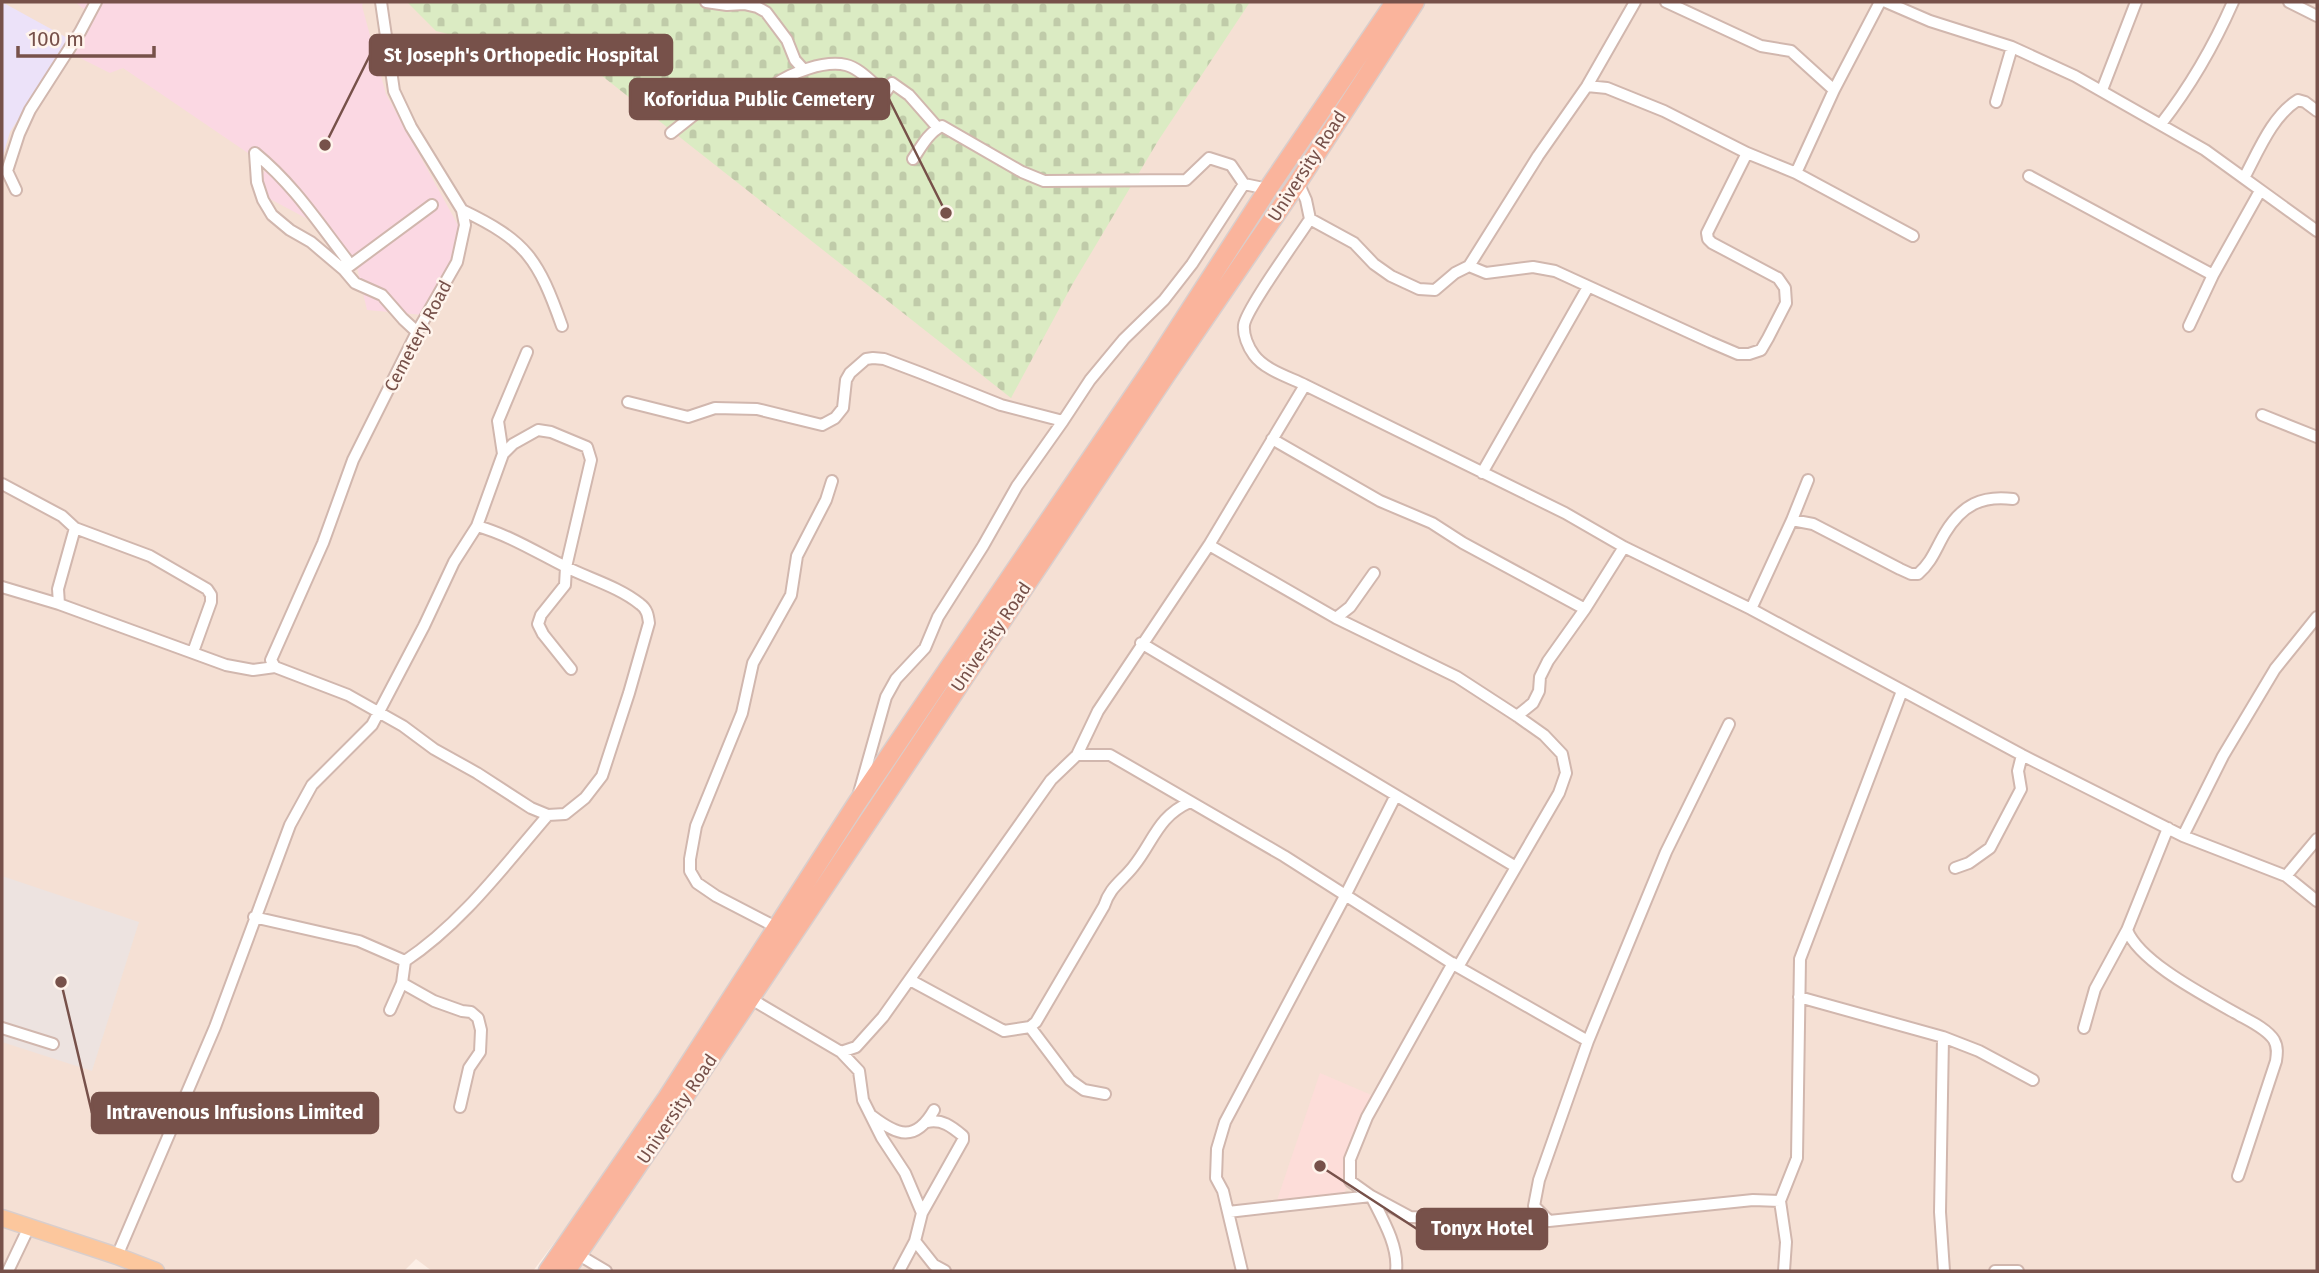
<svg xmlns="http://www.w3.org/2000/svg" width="2319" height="1273" viewBox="0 0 2319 1273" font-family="'Fira Sans',sans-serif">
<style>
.residential{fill:#f5e0d4}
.commercial{fill:#fdddd9}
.industrial{fill:#ede3e0}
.education{fill:#ece2f9}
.medical{fill:#fbd8e3}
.cemetery{fill:url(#cemetery-stones)}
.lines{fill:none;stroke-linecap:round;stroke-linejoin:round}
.minor-casing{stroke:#d1b7ae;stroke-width:14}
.primary-casing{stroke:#d9cecc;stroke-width:19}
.trunk-casing{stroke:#d9cecc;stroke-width:21}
.minor{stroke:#fff;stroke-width:10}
.primary{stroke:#fcc79d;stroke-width:16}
.trunk{stroke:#fab49c;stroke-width:18}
.labels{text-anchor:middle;stroke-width:5;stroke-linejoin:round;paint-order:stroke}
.street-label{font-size:18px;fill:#77514a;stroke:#fff4ec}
.leader{fill:none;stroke:#77514a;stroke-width:2.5}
.callout-dot{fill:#77514a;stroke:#fff4ec;stroke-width:2.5}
.callout{fill:#77514a;stroke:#77514a;stroke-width:2.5}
.callout-label{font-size:19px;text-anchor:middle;font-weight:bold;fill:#fff}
</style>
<defs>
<pattern id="cemetery-stones" width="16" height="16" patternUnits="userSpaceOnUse" patternTransform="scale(1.75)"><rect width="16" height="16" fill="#dbebc3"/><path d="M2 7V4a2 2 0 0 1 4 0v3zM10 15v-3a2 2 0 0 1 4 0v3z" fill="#c0cba9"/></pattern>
</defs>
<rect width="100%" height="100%" fill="#fdefe6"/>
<!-- residential -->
<path class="residential" d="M 2,2 L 1385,2 L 1071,479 L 870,775 L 586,1201 L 533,1271 L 432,1271 L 416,1259 L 404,1271 L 2,1271 Z
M 1425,2 L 2317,2 L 2317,1271 L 573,1271 L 1198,345 Z"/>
<!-- commercial -->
<path class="commercial" d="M 1320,1073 L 1376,1097 L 1361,1134 L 1343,1199 L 1277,1200 Z"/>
<!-- industrial -->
<path class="industrial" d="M 2,876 L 139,922 L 92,1071 L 2,1042 Z"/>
<!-- education -->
<path class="education" d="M 2,2 L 71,40 L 10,132 L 2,159 Z"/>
<!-- medical -->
<path class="medical" d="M 75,2 L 363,2 L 362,6 L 386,94 L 459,227 L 448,271 L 423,315 L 367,310 L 355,259 L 334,233 L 255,191 L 267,166 L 123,68 L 110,73 L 74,55 L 94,17 Z"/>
<!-- cemetery -->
<path class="cemetery" d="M 407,2 L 1250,2 L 1158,141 L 1072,285 L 1011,398 L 597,72 L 436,31 Z"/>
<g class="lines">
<defs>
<path id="minor" d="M 706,2 L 727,5 L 744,4 L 757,7 L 766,12 L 787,40 L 795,60 L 804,70
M 1666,2 L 1761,46 L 1791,51 L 1834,90
M 1886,2 L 1930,21 L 2012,47 L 2075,76 L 2205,150 L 2317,231
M 2289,2 L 2317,16
M 1587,86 L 1607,88 L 1664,111 L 1747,153 L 1796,173 L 1913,236
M 2102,90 L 2136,2
M 1996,102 L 2012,47
M 2161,124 C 2189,88 2215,43 2233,2
M 671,133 L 729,87 L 746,100 L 754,103 C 763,98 766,90 774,85 C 791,73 824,60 846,65 C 860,68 874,85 885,93 L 892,83 L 909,95 L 938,128
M 255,153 L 257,182 L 263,200 L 272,215 L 290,230 L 311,242 L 344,270 L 355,283 L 382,295 L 403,319 L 417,332
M 255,153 C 293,184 317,221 347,260 L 344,270
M 913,159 C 921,147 929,132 942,126 L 1022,172 L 1044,181 L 1186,180 L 1209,158 L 1231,165 L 1244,184 L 1268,189
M 1796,173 L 1834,90 L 1880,2
M 2029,176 L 2213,275
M 2244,178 C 2258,152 2272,116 2298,100 L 2305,102 L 2317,111
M 1298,182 L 1306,200 L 1310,219 C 1298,238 1246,309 1244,325 C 1243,335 1248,347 1254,355 C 1265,370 1289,377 1305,385
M 16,190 L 7,171 L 19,134 L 30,110 L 80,32 L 96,2
M 462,210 C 527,241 538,259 562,326
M 1310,219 L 1354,243 L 1374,264 L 1391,276 L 1419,289 L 1435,290 L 1455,273 L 1469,266 L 1486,273 L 1533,267 L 1555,271 L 1710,342 L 1738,354 L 1749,354 L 1761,350 L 1768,338 L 1786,303 L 1785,288 L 1778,278 L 1712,243 L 1708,239 L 1707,233 L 1747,153
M 1469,266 L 1538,156 L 1587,86 L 1635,2
M 344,270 L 432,205
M 2189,326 L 2213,275 L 2260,191
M 628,402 L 688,417 L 715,408 L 757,409 L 822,425 L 835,418 L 843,408 L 846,380 L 850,373 L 866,359 L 873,358 L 884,359 L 921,373 L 1001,405 L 1063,421
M 2262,415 L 2317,437
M 1272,439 L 1380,501 L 1432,523 L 1463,543 L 1585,609
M 503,454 L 498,421 L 527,352
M 1482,473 L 1588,287
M 2,484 L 62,516 L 75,528 L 150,556 L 207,589 L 211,595 L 211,602 L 193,652
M 1792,520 L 1813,524 L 1900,569 L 1911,574 L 1918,574 C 1932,562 1936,548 1945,533 C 1962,505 1982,495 2013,499
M 477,526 L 503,454 L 513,444 L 538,430 L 551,432 L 587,447 L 591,460 L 566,567 L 565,585 L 541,615 L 538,624 L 543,634 L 571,669
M 75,528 L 58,589 L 59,604 L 226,665 L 253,670 L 275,667 L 348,695 L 403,726 L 434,749 L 477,773 L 531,808 L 548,815 C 504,866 461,924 405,961 L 359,941 L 254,917
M 1209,545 L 1336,618 L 1457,677 L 1517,716 L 1544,735 L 1562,754 L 1566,773 L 1559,793 L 1458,967
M 2,587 L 59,604
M 1751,609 L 1792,520 L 1808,480
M 1336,618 L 1350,607 L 1374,573
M 1141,643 L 1516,867
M 275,667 L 271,660 L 323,543 L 353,460 L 417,332 L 457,262 L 465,225 L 462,210 L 411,127 L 394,91 L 381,2
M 1517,716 L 1533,703 L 1539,691 L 1540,677 L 1548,661 L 1585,609 L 1624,547
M 1729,724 L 1666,852 L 1588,1041 L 1539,1180 L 1534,1206 L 1549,1221 L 1753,1200 L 1780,1201 L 1786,1242 L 1784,1271
M 1077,755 L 1110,755 L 1284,856 L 1458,967 L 1588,1041
M 859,793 L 886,697 L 896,679 L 925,648 L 938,617 L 983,546 L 1017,486 L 1063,421 L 1090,380 L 1124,339 L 1164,300 L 1192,264 L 1244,184
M 2168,828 L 2127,930 C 2140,963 2208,997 2239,1015 C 2250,1021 2267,1029 2274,1040 C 2278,1047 2277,1054 2276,1061 L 2238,1176
M 2183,836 L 2223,756 L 2275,669 L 2317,617
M 1955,868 L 1969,863 L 1990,848 L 2021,789 L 2018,771 L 2022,755
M 2286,876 L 2317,901
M 776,927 L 716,896 L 697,883 L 690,871 L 690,859 L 696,826 L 742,713 L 753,663 L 791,595 L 797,556 L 826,500 L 832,481
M 1453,963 L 1367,1117 L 1350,1159 L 1350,1181 L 1371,1196 L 1410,1217 L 1549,1221
M 910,980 L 1004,1031 L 1030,1027 L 1036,1022 L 1104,906 C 1110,887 1121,882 1133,867 C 1154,841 1157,817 1190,802
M 402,983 L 434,1001 L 462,1011 L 471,1012 L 478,1018 L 481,1030 L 480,1052 L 469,1068 L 460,1107
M 1799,997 L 1943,1037 L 1979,1051 L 2033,1080
M 751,999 L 841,1052 L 856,1047 L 883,1017 L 1051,780 L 1077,755 L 1098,711 L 1209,545 L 1305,385 L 1565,513 L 1624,547 L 1751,609 L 2022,755 L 2183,836 L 2286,876 L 2317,839
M 390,1010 L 402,983 L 405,961
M 1030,1027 L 1070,1080 L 1084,1090 L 1105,1094
M 2,1028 L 53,1044
M 2084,1028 L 2095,989 L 2127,930
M 1943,1037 L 1940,1212 L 1944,1271
M 841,1052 L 859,1071 L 863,1100 L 882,1138 L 905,1173 L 922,1213 L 915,1241 L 934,1265 L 945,1271
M 872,1116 C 897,1135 915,1143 934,1110
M 1371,1196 C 1382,1218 1399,1246 1396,1271
M 1780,1201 L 1797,1158 L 1800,959 L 1902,691
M 1228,1212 L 1371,1196
M 922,1213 L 963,1140 L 963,1136 C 951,1126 942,1119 927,1122
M 579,1255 L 606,1271
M 117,1256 L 215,1027 L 290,825 L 312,785 L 372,725 L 424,626 L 454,562 L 477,526 C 509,535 536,552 566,567 C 590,579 619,587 640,604 C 647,609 648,615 649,623 L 629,693 L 602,776 L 585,798 L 565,814 L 548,815
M 8,1271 L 29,1227
M 899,1271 L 915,1241
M 1242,1271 L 1223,1191 L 1216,1178 L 1217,1149 L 1225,1122 L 1345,896 L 1395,797
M 1995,1271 L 2018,1271"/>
<path id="primary" d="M 2,1218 L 117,1256 L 156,1271"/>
<path id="trunk" d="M 548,1271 L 667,1098 L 857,803 L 1155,364 L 1268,189 L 1395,2
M 566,1271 L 675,1111 L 1166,375 L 1298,182 L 1415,2"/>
</defs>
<!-- minor casing -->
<use href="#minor" class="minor-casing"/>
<!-- primary casing -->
<use href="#primary" class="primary-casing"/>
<!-- trunk casing -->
<use href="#trunk" class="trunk-casing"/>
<!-- minor -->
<use href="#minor" class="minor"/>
<!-- primary -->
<use href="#primary" class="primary"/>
<!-- trunk -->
<use href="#trunk" class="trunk"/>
</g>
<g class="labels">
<!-- street labels -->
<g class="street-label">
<text transform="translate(1307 166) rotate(-57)" y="6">University Road</text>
<text transform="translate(418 336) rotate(-62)" y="6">Cemetery Road</text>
<text transform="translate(991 637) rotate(-56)" y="6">University Road</text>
<text transform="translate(677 1109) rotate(-56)" y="6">University Road</text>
</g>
</g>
<!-- callouts -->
<path class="leader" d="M325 145L370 55M946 213L889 99M61 982L92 1113M1320 1166L1417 1229"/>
<g class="callout-dot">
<circle cx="325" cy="145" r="7"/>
<circle cx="946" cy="213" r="7"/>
<circle cx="61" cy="982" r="7"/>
<circle cx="1320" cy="1166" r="7"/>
</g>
<g class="callout">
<rect x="370" y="35" width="302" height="40" rx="7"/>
<rect x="630" y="79" width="259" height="40" rx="7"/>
<rect x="92" y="1093" width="286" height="40" rx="7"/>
<rect x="1417" y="1209" width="130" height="40" rx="7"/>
</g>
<g class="callout-label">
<text x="521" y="62">St Joseph's Orthopedic Hospital</text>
<text x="759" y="106">Koforidua Public Cemetery</text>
<text x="235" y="1119">Intravenous Infusions Limited</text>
<text x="1482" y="1235">Tonyx Hotel</text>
</g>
<!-- border -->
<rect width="2319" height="1273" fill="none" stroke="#77514a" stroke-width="7"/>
<!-- scale -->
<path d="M18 46v10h136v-10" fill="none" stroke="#77514a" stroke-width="3.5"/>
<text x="28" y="46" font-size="21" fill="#77514a" stroke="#fff4ec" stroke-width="5" paint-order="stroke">100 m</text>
</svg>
